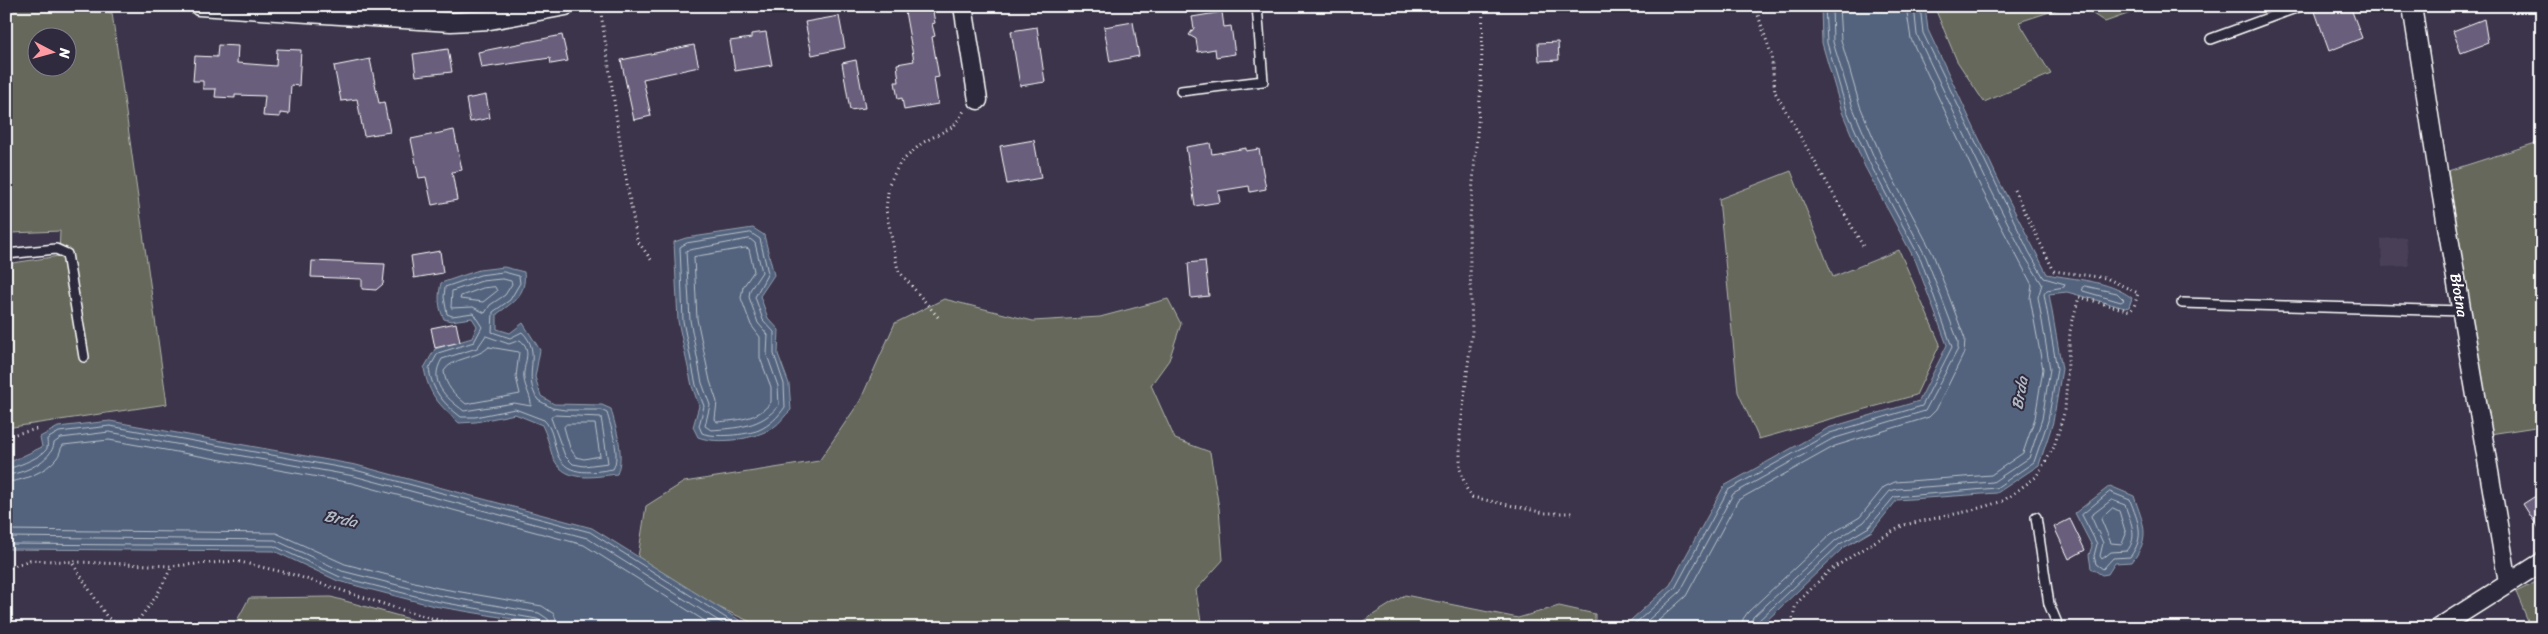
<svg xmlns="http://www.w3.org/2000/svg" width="2548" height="634" viewBox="0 0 2548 634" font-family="Sriracha,sans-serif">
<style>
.built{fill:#494159}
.green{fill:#65685a;stroke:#b2b4ac;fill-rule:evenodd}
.water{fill:#52637d;stroke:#97a1b1}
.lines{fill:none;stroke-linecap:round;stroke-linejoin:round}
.shore{stroke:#bac1cb;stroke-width:1}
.building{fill:#695e7c;stroke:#fff}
.service-casing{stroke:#fff;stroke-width:12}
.minor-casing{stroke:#fff;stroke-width:21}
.path{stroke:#fff;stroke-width:3;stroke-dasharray:1 4;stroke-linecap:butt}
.service{stroke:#2f2a3d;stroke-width:9}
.minor{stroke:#2f2a3d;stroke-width:18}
.labels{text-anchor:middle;stroke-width:4;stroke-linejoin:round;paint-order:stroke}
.street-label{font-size:15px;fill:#fff;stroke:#2f2a3d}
.water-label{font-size:16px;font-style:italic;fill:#b1b9c4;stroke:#2f2a3d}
</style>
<rect width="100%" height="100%" fill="#3b344a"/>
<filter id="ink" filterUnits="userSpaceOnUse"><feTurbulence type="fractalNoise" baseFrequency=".02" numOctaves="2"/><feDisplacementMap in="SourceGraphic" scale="10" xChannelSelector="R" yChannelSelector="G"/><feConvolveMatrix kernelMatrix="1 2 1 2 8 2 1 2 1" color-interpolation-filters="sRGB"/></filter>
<g filter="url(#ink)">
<!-- built -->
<path class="built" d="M 2406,237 L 2409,266 L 2382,267 L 2381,239 Z"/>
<!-- green -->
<path class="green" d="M 6,6 L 112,13 L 167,404 L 6,428 L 6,264 L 59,256 L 60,231 L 12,233 L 12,248 L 6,248 ZM 38,38 L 68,38 L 68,68 L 38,68 Z
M 1934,6 L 2068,6 L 2019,22 L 2051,74 L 1984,102 L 1957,61 Z
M 2081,6 L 2150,6 L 2105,22 Z
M 2542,141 L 2542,426 L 2490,434 L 2448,171 Z
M 1791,171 L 1833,277 L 1899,250 L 1940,344 L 1916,395 L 1759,439 L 1738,392 L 1719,199 Z
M 944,299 L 1033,321 L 1100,317 L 1168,299 L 1181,324 L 1169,360 L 1151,385 L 1175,439 L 1210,452 L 1219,508 L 1223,560 L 1196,590 L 1202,628 L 764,628 L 718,607 L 638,557 L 646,506 L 684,482 L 819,461 L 860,401 L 895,323 Z
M 2542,579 L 2542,628 L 2531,628 L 2516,592 Z
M 1405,595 L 1518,618 L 1559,606 L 1595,614 L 1595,628 L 1352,628 Z
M 331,597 L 442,628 L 233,628 L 249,598 Z"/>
<!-- water -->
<path class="water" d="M 1821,6 L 1925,6 L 1928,30 L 1999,181 L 2047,274 C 2076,280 2108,280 2132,298 L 2129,307 L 2125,308 L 2067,292 L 2049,294 L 2062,369 L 2053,422 L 2039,465 L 1997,493 L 1897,500 L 1872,531 L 1843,548 L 1759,628 L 1622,628 L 1670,585 L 1724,486 L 1828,428 L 1919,401 L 1947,345 L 1916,262 L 1865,167 L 1842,112 L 1822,43 Z
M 753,228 L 764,235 L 774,275 L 760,296 L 768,318 L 779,330 L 778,354 L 789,384 L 791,410 C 785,415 780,423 774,427 C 756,439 718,445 698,437 L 693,427 L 699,406 L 692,386 L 678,321 L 674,242 L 686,238 Z
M 504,267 L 524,272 C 527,295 513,302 497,314 L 497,329 L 510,333 L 523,323 L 540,350 L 535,377 L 541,396 L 554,404 L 602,405 L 611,409 C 616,429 625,454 617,474 C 592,477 563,484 552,455 C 549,445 547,435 542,425 L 515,414 L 476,422 L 459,423 C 439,404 429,396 424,368 L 435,349 L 472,338 L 477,326 L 472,318 L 451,321 L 444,319 C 438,307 438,296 441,283 L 479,270 Z
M 110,421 L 356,465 L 592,528 L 752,628 L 543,628 L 536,623 L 434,606 L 338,581 L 274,551 L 6,549 L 6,464 L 42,447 L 40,437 L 58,427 Z
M 2110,486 L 2134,496 C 2143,524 2152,536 2132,562 L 2115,563 L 2108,574 L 2102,575 L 2091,568 L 2089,555 L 2092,546 L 2075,513 Z"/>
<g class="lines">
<!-- shore -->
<path class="shore" d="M 751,233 L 760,239 L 768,273 L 755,297 L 763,320 L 774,332 L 774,354 L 784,384 L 785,407 C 778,417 770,425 759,430 C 747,435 713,438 702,433 L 699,426 L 704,406 L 696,385 L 683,321 L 680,247 L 687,243 Z
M 750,239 L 755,243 L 762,272 L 750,290 L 749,297 L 758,323 L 768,335 L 767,355 L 778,386 L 779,405 C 762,427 737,428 711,430 L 705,426 L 710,405 L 702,383 L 690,320 L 686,251 Z
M 746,248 L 749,249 L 754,271 L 743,287 L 741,298 L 751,325 L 760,337 L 760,358 L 771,387 L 771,402 C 758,420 737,420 717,422 L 715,419 L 717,402 L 710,381 L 697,319 L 694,257 Z
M 504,272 L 519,276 L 520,283 L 510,300 L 493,312 L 492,332 L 510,338 L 522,332 C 544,353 521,375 538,400 L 552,408 L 565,410 L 601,410 L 607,413 C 611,427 621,456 613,469 C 590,473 563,477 556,450 C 553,439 552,428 544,420 L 515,409 L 475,417 L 461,417 C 444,404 432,391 429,369 L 438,353 L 474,342 L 482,327 L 473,313 L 452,316 L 447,314 L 444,297 L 445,287 L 480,275 Z
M 503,279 L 511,281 L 512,284 L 505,295 L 490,305 L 485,313 L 473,307 L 451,308 L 452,291 L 482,281 Z
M 2085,286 L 2117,293 L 2124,300 L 2121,302 L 2083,291 L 2082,288 Z
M 495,287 L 497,291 L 483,302 L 460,299 L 461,296 L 483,288 Z
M 486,336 L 509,344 L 520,340 C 534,350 522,365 524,379 C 525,388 532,398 531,406 L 514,403 L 464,411 C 445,397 428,382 442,359 L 477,348 Z
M 489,347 L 519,352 L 516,377 L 520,394 L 466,404 C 455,395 445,386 444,371 C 452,357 477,359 489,347 Z
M 554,415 L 601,417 L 608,463 L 584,466 L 573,464 L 565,456 L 551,418 Z
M 567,424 L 595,424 L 600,456 L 584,459 L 576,457 L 570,448 L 564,427 Z
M 6,469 C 14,468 45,456 47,448 C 48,445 47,442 47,439 L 59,432 L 110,426 L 355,470 L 590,532 L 742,628
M 6,475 C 23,474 52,461 54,443 L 61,438 L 109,432 L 354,476 L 587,538 L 730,628
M 6,482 C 21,482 47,471 56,459 C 60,455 60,449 63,445 L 109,440 L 352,483 L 584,545 L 716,628
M 2110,492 L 2130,500 C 2138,522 2146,536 2130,557 L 2113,558 L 2103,569 L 2096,564 L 2094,556 L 2097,544 L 2082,515 Z
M 2112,500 L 2125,505 C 2130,521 2139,536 2127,551 L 2111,552 L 2102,559 L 2100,556 L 2103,543 L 2091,516 Z
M 2113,508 L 2119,511 L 2126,534 L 2122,544 L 2111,543 L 2101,519 Z
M 6,530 L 276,533 L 345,564 L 438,588 L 542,606 L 554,614 L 559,628
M 6,537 L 275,540 L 342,571 L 437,595 L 539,613 L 548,619 L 551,628
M 6,544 L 274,546 L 340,577 L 435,601 L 537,619 L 544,623 L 545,628
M 1630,628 L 1675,588 L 1728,490 L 1830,433 L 1922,406 L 1952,347 L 1921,260 L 1870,164 L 1847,111 L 1827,43 L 1825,6
M 1639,628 L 1680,592 L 1733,494 L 1832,439 L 1925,411 L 1958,349 L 1958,341 L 1926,257 L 1876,162 L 1853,108 L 1833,42 L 1832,6
M 1650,628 L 1686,596 L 1738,500 L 1835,446 L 1929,417 L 1936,410 L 1964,353 L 1965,339 L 1933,254 L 1882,158 L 1860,106 L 1841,40 L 1839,6
M 1742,628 L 1743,619 L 1748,612 L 1831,534 L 1860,517 L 1884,487 L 1895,482 L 1991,475 L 2023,453 L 2035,418 L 2043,369 L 2030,298 L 2032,285 L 1982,190 L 1911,39 L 1906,6
M 1749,628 L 1753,617 L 1836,540 L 1864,522 L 1890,491 L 1897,489 L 1993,482 L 2029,458 L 2042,419 L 2050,369 L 2038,297 L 2042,284 L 2024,255 L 1989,186 L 1917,35 L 1914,6
M 1756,628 L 1757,622 L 1840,544 L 1869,527 L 1894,497 L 1996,488 L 2034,462 L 2048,421 L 2057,369 L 2044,294 L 2047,290 L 2064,287 L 2065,284 L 2044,278 L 2029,252 L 1923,33 L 1920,6"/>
</g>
<!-- building -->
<path class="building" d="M 904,6 L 932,6 L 935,23 L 932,24 L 935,36 L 932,37 L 939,77 L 934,78 L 938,104 L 904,110 L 902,98 L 898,99 L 895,82 L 899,82 L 897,64 L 914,61 Z
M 2313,6 L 2350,6 L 2362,38 L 2329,51 Z
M 1222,12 L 1224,27 L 1231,26 L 1235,54 L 1216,57 L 1215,49 L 1198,52 L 1196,39 L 1189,35 L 1194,28 L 1192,17 Z
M 839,16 L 845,48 L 812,55 L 805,22 Z
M 2484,19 L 2488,43 L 2461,53 L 2453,31 Z
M 1133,22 L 1139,56 L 1110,62 L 1104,27 Z
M 1037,27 L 1045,82 L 1020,86 L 1011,31 Z
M 766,32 L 772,65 L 735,71 L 730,41 L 751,38 L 751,34 Z
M 562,35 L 568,61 L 551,64 L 550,58 L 481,68 L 478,52 Z
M 1558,42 L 1559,60 L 1539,61 L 1538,43 Z
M 218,45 L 238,46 L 237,63 L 276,66 L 277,49 L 301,50 L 299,86 L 291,85 L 289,114 L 280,113 L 280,117 L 263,116 L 265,96 L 235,95 L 235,98 L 215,97 L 216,89 L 203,89 L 203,81 L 193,81 L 195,56 L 217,57 Z
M 694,45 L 699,67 L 643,79 L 651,116 L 634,120 L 621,60 Z
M 448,49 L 452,72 L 416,76 L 413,54 Z
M 370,59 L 379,103 L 384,102 L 390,132 L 364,136 L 357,99 L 341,101 L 334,66 Z
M 856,60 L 865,108 L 850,110 L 842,63 Z
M 486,95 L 490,118 L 470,122 L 466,99 Z
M 454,130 L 462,170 L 452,172 L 457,200 L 432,205 L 426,177 L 419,178 L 411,139 Z
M 1034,140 L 1041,178 L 1007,184 L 1000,146 Z
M 1210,143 L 1212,154 L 1246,148 L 1246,151 L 1259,149 L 1266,189 L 1250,192 L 1249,186 L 1218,191 L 1220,202 L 1195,206 L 1186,147 Z
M 440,251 L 443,273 L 414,278 L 411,256 Z
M 312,261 L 385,264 L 383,284 L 376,290 L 362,289 L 362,279 L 311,277 Z
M 1205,261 L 1209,296 L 1191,298 L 1188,263 Z
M 456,323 L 460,342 L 435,348 L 431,328 Z
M 2542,492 L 2542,534 L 2523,504 Z
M 2070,519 L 2085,550 L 2069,559 L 2054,527 Z"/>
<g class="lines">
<defs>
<path id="service" d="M 2211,39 L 2301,6
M 1181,91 L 1263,81 L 1257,6
M 6,254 L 56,249 L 67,254 L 84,357
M 2182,303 L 2462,311
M 2036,517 L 2049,604 L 2059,628"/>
<path id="minor" d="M 199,6 L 451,22 L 490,20 L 566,6
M 963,6 L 978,100
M 2412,6 L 2439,179 L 2508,583
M 2438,628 L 2542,562"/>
</defs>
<!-- service casing -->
<use href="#service" class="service-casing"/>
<!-- minor casing -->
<use href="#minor" class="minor-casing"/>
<!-- path -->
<path class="path" d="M 600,6 L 622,155 L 637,240 L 652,261
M 1483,6 L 1481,86 L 1469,230 L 1472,331 L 1460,434 L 1460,469 L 1466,488 L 1472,497 L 1545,513 L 1575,513
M 1755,6 L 1771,54 L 1775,92 L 1863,246
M 938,317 L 898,270 L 886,210 L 889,184 L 900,163 L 922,143 L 954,126 L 964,111
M 6,436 L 38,429
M 73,564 L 107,617 L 122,628
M 6,569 L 30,560 L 172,566 L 236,561 L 291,574 L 399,609 L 467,628
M 132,628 L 156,597 L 172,566
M 1794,628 L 1793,617 L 1796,604 L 1829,571 L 1869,545 L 1904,525 L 1969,511 L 2003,501 L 2036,477 L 2054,447 L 2065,410 L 2070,331 L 2079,297 L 2130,311 L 2134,307 L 2138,293 L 2106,278 L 2054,271 L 2014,190"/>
<!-- service -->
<use href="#service" class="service"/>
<!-- minor -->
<use href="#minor" class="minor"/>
</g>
</g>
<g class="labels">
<!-- street labels -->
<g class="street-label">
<text transform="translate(2459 295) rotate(80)" y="5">Błotna</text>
</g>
<!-- water labels -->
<g class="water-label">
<text transform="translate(2019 393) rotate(-80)" y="6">Brda</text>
<text transform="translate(341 518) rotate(12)" y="6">Brda</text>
</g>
</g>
<!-- margin -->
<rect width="2548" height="634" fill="none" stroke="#2f2a3d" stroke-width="25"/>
<rect x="12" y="12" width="2523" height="609" fill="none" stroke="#fff" stroke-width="2" filter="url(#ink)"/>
<!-- north arrow -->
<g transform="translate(52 52) rotate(96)"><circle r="24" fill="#2f2a3d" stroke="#827f8b"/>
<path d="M0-4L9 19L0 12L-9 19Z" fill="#ff9aa2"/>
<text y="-8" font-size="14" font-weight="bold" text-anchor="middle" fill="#ffffff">N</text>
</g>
</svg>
